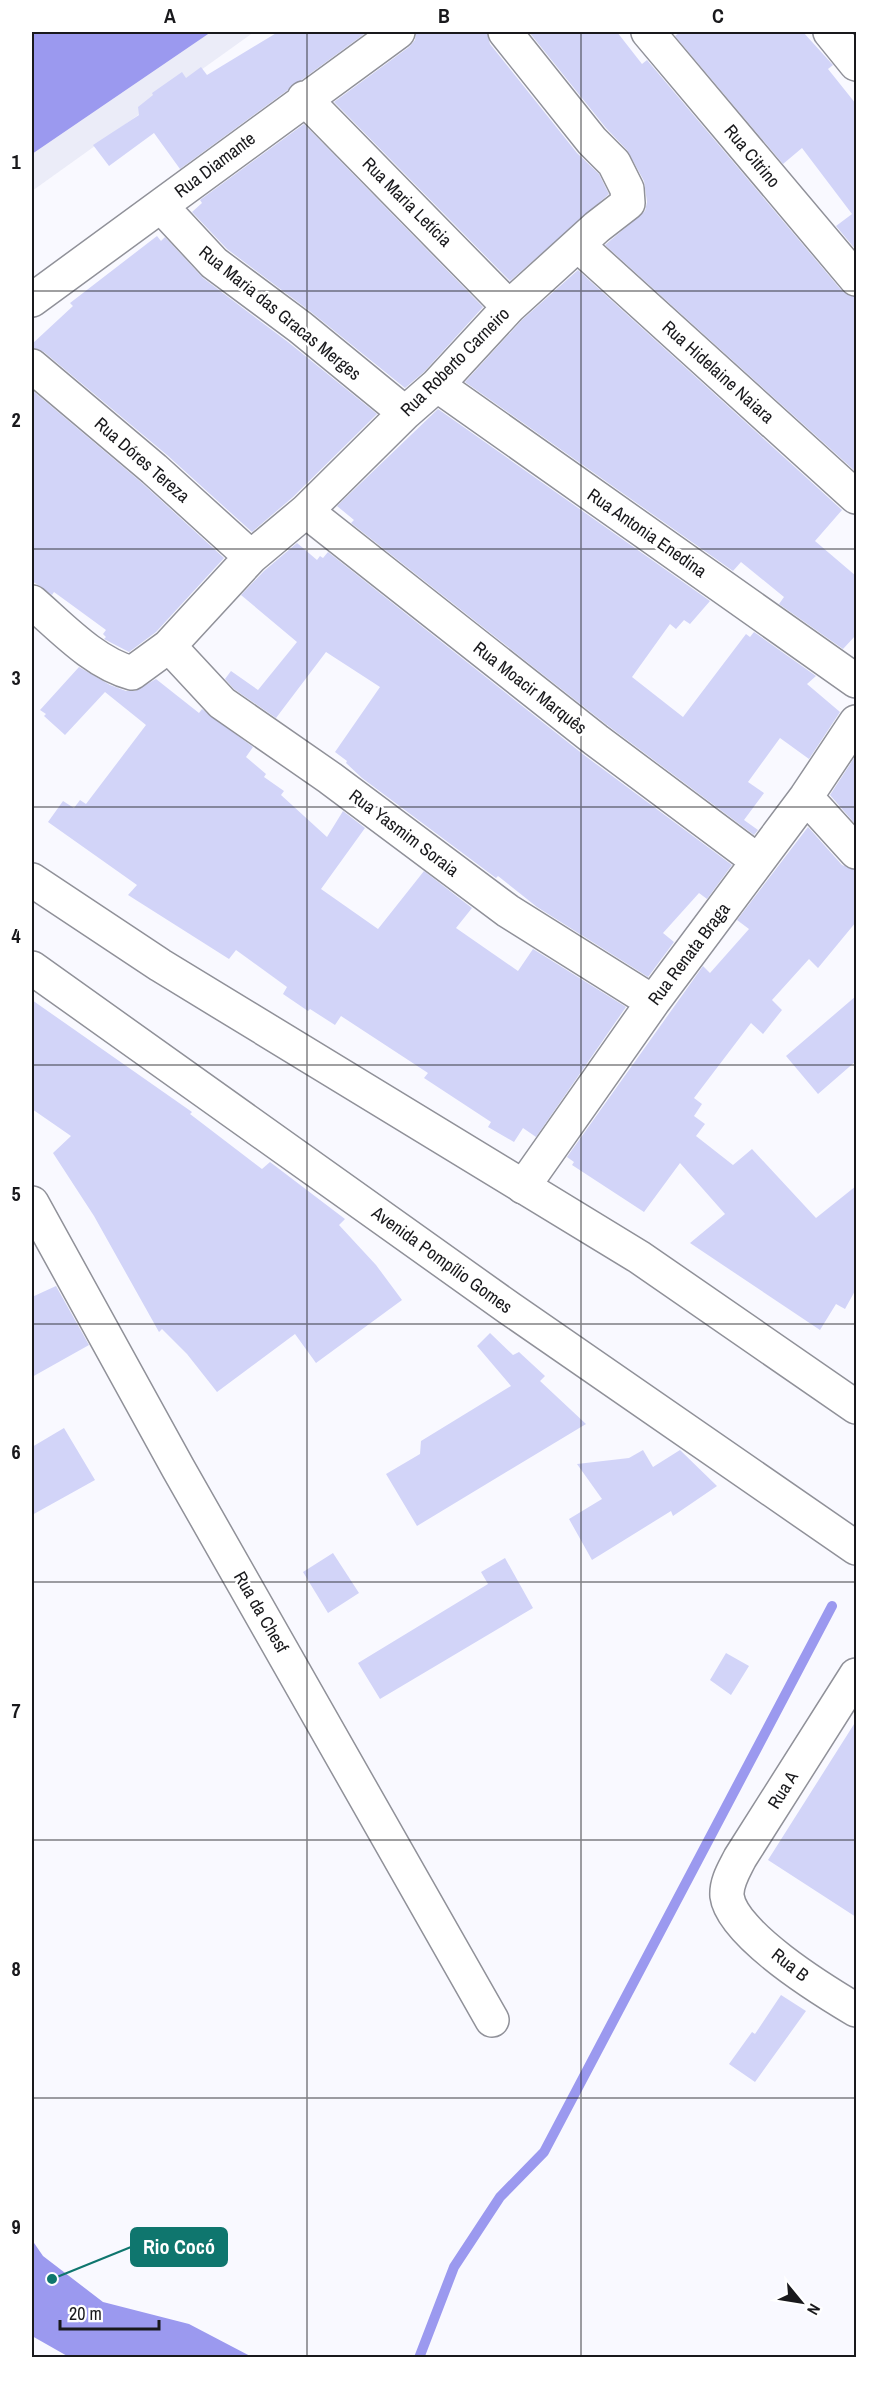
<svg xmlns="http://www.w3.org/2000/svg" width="888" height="2389" viewBox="0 0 888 2389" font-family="'Archivo Narrow',sans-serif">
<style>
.built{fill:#ebecf8}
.water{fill:#9b99ef}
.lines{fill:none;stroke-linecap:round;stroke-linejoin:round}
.stream{stroke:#9b99ef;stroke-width:10}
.building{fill:#d2d4f8}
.minor-casing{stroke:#909199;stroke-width:36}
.secondary-casing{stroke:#909199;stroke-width:36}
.minor{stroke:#fff;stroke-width:33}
.secondary{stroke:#fff;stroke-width:33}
.grid{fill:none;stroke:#19191c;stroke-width:1.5;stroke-opacity:0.55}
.labels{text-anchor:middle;stroke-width:5;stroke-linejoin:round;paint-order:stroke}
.street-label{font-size:18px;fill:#19191c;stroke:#fff}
.leader{fill:none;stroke:#0f766e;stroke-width:2}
.callout-dot{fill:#0f766e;stroke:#fff;stroke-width:2}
.callout{fill:#0f766e;stroke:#0f766e;stroke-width:2}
.callout-label{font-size:20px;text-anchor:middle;font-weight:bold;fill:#fff}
.neatline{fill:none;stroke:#19191c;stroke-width:2}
.grid-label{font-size:20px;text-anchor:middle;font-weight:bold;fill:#19191c}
</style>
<rect width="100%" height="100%" fill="#f9f9ff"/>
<!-- built -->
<path class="built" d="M 32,32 L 254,32 L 32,191 Z"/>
<!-- water -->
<path class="water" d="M 32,32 L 211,32 L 32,154 Z
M 32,2240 L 43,2256 L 103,2302 L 189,2324 L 252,2357 L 69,2357 L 32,2336 Z"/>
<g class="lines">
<!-- stream -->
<path class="stream" d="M 419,2358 L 454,2267 L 500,2197 L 544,2152 L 832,1606"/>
</g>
<!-- building -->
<path class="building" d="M 278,32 L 367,32 L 180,169 L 154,133 L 109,166 L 93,145 L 139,115 L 138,107 L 153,95 L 152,93 L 182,72 L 186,78 L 201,67 L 207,75 Z
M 416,32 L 487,32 L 490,44 L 577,153 L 599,174 L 609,194 L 510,281 L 334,102 L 409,47 L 415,40 Z
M 529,32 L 617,32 L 642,64 L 647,60 L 842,291 L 856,297 L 856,472 L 605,245 L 645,211 L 647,202 L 644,181 L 627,150 L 606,128 Z
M 680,32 L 803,32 L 833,65 L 828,69 L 856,104 L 856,250 L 836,226 L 852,214 L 802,148 L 783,164 L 675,36 Z
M 304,124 L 483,307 L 424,372 L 405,388 L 311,312 L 227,249 L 192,212 L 202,203 L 200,200 Z
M 157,236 L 161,241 L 165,237 L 203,278 L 288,342 L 377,414 L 293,497 L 252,532 L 167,455 L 44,352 L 32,348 L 32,344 L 73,306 L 70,303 Z
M 578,270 L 842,510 L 815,541 L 856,576 L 856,635 L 843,649 L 779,604 L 784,597 L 741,562 L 733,571 L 465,382 L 522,320 Z
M 32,390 L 142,483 L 224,558 L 156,632 L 129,652 L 104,639 L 106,637 L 103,634 L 106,630 L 54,592 L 52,595 L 32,581 Z
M 438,409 L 710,601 L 690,624 L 684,620 L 676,629 L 670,624 L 632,677 L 683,717 L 746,634 L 750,637 L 754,632 L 816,676 L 807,684 L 840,712 L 809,759 L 780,738 L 748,782 L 764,793 L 744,820 L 758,830 L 754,835 L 607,725 L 351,523 L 354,520 L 337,506 Z
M 297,543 L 317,560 L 320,556 L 323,558 L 328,552 L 584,755 L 732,865 L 707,899 L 699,893 L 663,933 L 674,942 L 648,977 L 537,907 L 498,876 L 496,878 L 362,778 L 346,763 L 347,761 L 335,752 L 380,687 L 326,652 L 276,718 L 234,689 L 225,679 L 231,671 L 258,690 L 297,642 L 241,595 L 264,571 Z
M 79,667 L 110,685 L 126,691 L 135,691 L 156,679 L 199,713 L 202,709 L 253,747 L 246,757 L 266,774 L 264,777 L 284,791 L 281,795 L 327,837 L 343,811 L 365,828 L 321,889 L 378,929 L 424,871 L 472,908 L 456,928 L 518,971 L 533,949 L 626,1007 L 536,1137 L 523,1128 L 514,1142 L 488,1127 L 491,1122 L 424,1078 L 428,1073 L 341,1016 L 335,1025 L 310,1009 L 308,1011 L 283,994 L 287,987 L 236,950 L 229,959 L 128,895 L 137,885 L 48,822 L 63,801 L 74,808 L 80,800 L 86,804 L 146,725 L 105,692 L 65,735 L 44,716 L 46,714 L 40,710 Z
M 856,755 L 856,825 L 830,795 Z
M 808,827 L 842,865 L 856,870 L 856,922 L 818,968 L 809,959 L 772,1000 L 782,1010 L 763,1034 L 751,1023 L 694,1098 L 702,1104 L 694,1116 L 705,1124 L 696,1136 L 733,1165 L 752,1149 L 816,1218 L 856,1186 L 856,1289 L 845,1309 L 836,1304 L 820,1330 L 690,1243 L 725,1214 L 680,1163 L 644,1212 L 572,1165 L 574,1162 L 567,1157 L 703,966 L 710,973 L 749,929 L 737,920 Z
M 856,996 L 856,1061 L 818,1094 L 786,1056 Z
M 32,1000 L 192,1112 L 190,1114 L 262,1169 L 270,1162 L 345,1219 L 339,1225 L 376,1265 L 402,1300 L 316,1363 L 295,1334 L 217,1392 L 187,1354 L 162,1329 L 159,1332 L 94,1216 L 53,1153 L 71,1136 L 32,1109 Z
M 56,1286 L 89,1345 L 32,1377 L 32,1297 Z
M 490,1333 L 513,1355 L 519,1352 L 545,1376 L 540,1381 L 586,1424 L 417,1526 L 386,1474 L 420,1454 L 421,1441 L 511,1386 L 477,1346 Z
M 64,1428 L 95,1480 L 32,1515 L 32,1447 Z
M 643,1450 L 653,1467 L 680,1450 L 717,1486 L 673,1516 L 671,1511 L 592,1560 L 569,1519 L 602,1499 L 577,1464 L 629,1458 Z
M 333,1553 L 359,1593 L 328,1613 L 303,1572 Z
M 505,1558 L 533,1608 L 380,1699 L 358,1663 L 488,1584 L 481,1572 Z
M 726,1653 L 749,1666 L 731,1695 L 710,1680 Z
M 856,1721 L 856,1917 L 768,1860 Z
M 781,1995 L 806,2011 L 755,2082 L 729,2064 L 752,2032 L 755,2034 Z"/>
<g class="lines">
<defs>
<path id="minor" d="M 648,32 L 856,279
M 830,32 L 856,64
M 304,98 L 509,307
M 161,206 L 214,263 L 300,327 L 405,413
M 579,246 L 856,497
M 32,300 L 398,32
M 32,366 L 154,469 L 251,557
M 437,385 L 856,681
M 306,511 L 596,740 L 758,861
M 32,602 C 61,627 94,663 132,673 L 169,646 L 251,557 L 306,511 L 405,413 L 437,385 L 509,307 L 597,227 L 628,203 L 627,189 L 614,163 L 592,141 L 505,32
M 169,646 L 222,703 L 330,778 L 508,911 L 653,1002
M 806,797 L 856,852
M 523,1187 L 653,1002 L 806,797 L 856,722
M 32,1203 L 178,1468 L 492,2020
M 856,1675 L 740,1858 C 734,1870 726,1882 727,1896 C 732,1935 824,1991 856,2010"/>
<path id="secondary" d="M 32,880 L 160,965 L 639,1257 L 856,1407
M 32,968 L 509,1308 L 856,1548"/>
</defs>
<!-- minor casing -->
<use href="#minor" class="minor-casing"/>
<!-- secondary casing -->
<use href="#secondary" class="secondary-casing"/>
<!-- minor -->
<use href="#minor" class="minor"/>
<!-- secondary -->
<use href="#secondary" class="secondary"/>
</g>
<!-- grid -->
<path class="grid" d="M 307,32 L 307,2358M 581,32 L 581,2358M 32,291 L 856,291M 32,549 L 856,549M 32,807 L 856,807M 32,1065 L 856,1065M 32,1324 L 856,1324M 32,1582 L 856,1582M 32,1840 L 856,1840M 32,2098 L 856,2098"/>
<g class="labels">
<!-- street labels -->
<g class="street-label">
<text transform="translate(752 156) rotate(50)" y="6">Rua Citrino</text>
<text transform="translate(215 165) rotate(-37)" y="6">Rua Diamante</text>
<text transform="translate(407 202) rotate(45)" y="6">Rua Maria Letícia</text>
<text transform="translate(280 313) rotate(39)" y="6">Rua Maria das Gracas Merges</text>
<text transform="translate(455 362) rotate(-45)" y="6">Rua Roberto Carneiro</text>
<text transform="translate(718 372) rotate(42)" y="6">Rua Hidelaine Naiara</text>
<text transform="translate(142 460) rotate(41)" y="6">Rua Dóres Tereza</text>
<text transform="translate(647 533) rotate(35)" y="6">Rua Antonia Enedina</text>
<text transform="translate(530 688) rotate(38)" y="6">Rua Moacir Marquês</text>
<text transform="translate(404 833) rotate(37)" y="6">Rua Yasmim Soraia</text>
<text transform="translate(689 954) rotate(-53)" y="6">Rua Renata Braga</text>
<text transform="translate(442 1260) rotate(36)" y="6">Avenida Pompílio Gomes</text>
<text transform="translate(261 1612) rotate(60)" y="6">Rua da Chesf</text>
<text transform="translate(783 1790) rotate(-58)" y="6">Rua A</text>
<text transform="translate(790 1965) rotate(38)" y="6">Rua B</text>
</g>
</g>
<!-- callouts -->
<path class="leader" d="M52 2279L131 2247"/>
<circle class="callout-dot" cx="52" cy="2279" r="6"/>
<rect class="callout" x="131" y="2228" width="96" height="38" rx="6"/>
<g class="callout-label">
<text x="179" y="2254">Rio Cocó</text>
</g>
<!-- border -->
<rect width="888" height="2389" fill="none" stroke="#ffffff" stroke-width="66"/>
<!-- north arrow -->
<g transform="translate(801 2302) rotate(120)" stroke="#ffffff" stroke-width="4.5" paint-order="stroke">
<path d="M0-4.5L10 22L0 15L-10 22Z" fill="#19191c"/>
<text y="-9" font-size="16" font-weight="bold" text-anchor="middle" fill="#19191c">N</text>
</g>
<!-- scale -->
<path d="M60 2320v9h99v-9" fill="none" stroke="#19191c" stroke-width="3"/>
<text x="69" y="2320" font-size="18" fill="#19191c" stroke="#ffffff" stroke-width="4.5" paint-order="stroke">20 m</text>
<rect x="33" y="33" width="822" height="2323" class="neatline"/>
<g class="grid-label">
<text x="170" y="23">A</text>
<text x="444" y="23">B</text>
<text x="718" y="23">C</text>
<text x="16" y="169">1</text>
<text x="16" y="427">2</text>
<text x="16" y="685">3</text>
<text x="16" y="943">4</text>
<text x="16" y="1201">5</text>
<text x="16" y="1459">6</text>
<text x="16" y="1718">7</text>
<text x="16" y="1976">8</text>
<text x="16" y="2234">9</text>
</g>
</svg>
